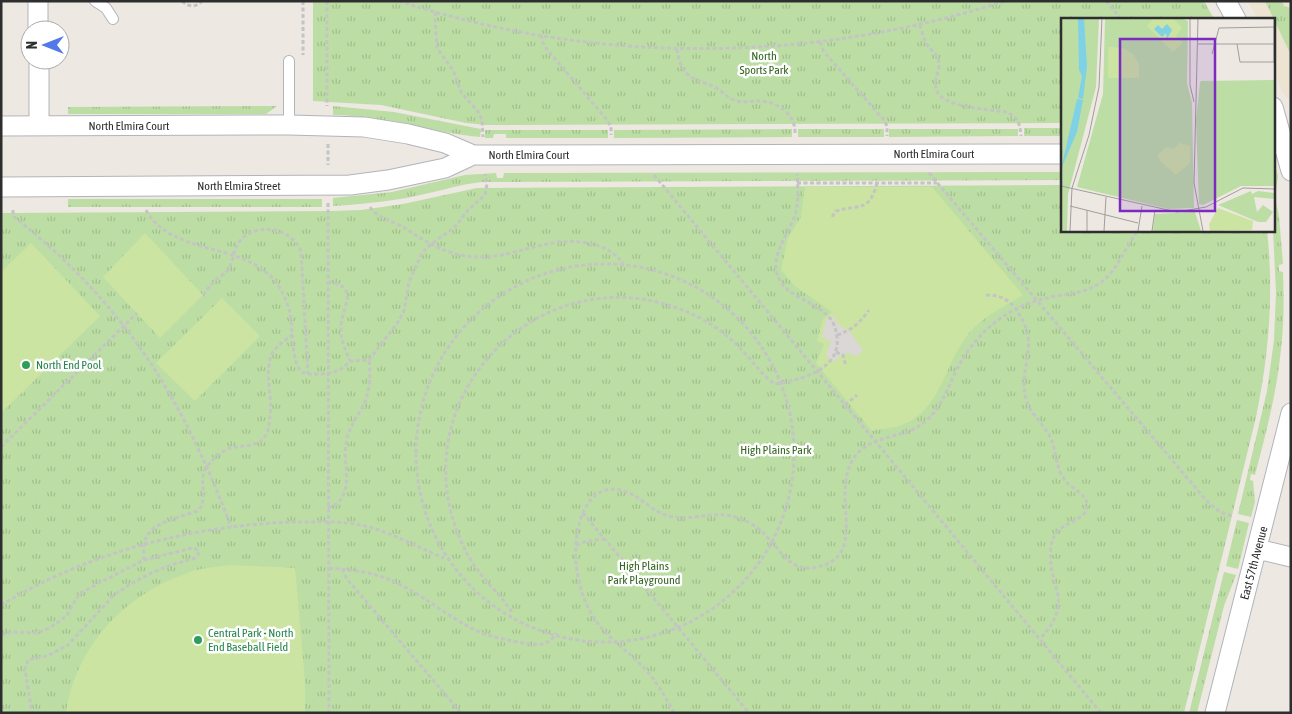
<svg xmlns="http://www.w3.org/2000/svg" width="1292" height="714" viewBox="0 0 1292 714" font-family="'Asap Condensed',sans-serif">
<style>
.education{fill:#ede3d3}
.grass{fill:url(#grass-tufts)}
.pitch{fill:#cce4a1}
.plaza{fill:#dad7d4}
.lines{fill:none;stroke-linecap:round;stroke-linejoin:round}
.service-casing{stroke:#b2b4bc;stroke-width:12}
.minor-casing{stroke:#b2b4bc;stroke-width:21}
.path{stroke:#c4c4c4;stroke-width:3;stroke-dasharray:4 2.5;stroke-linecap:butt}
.service{stroke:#fff;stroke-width:10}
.minor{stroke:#fff;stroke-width:19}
.leisure-dot{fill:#2e9e5b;stroke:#fff;stroke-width:2}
.labels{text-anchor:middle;stroke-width:5;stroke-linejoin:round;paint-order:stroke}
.park-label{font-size:12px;fill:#356622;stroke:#fff}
.street-label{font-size:12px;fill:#2e2e2e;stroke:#fff}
.leisure-label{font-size:12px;fill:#27864d;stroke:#fff;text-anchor:start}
.inset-road{fill:none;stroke:#a19e9a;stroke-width:1}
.view{fill:#7b2cbf;fill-opacity:0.15;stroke:#7b2cbf;stroke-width:2.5}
.inset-edge{fill:none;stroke:#2e2e2e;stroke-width:2.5}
</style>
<defs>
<pattern id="grass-tufts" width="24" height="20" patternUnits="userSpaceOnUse" patternTransform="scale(1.25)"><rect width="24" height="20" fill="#bcdea4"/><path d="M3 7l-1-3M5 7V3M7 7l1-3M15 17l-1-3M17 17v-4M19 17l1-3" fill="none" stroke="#a2bf8e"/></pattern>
</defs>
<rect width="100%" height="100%" fill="#ede8e2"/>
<!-- education -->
<path class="education" d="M 1248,1 L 1291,1 L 1291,102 L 1282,92 L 1275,73 L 1278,62 L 1273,52 L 1273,19 L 1257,19 Z"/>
<!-- grass -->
<path class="grass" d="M 313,1 L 1204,1 L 1214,19 L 1062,19 L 1062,123 L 486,125 L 466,123 L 381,105 L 313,101 Z
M 1265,1 L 1282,1 L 1284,6 L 1291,8 L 1291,55 Z
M 277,106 L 266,114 L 68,114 L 68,107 Z
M 333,106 L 394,112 L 481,129 L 480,137 C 430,132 384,116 333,115 Z
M 1024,128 L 1062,128 L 1062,136 L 1024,136 Z
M 792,129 L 792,137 L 614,138 L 614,130 Z
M 798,129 L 884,129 L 884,137 L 798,137 Z
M 889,129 L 1018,129 L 1018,136 L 889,137 Z
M 485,130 L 608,130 L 608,138 L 506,138 L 506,134 L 494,134 L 493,138 L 485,138 Z
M 1273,158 L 1278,176 L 1275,197 L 1279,216 L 1283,264 L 1279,265 L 1279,271 L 1283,272 C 1284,298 1284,323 1281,349 C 1277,392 1266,433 1255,475 L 1251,474 L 1250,480 L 1253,481 L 1255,502 L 1251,517 L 1238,514 L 1267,391 L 1274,340 L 1276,292 L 1273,230 Z
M 1062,172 L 1062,180 L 482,182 C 463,184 447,189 429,193 C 397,201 365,204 333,206 L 333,198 L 392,192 L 465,175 L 496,173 L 497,178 L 503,178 L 504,173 Z
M 1062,185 L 1062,230 L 1267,230 C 1274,293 1269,355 1256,417 L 1184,713 L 1,713 L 1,213 L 332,211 L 361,210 L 403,204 L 477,188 Z
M 68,199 L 322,199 L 322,207 L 68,207 Z
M 1237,520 L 1249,523 L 1238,569 L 1226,566 Z
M 1224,572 L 1236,575 L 1224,606 L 1197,713 L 1189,713 Z"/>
<!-- pitch -->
<path class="pitch" d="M 805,187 L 932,187 L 1023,295 C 1005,306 984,316 970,332 C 944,362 942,410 902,425 C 892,429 881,428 872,431 L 816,363 L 824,344 L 817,341 L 823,319 L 832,312 L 795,286 L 781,270 L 788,238 L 801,217 Z
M 145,233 L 203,295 L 160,338 L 103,277 Z
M 31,243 L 100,316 L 1,413 L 1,272 Z
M 222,298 L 260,336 L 195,401 L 156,363 Z
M 230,565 L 295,568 L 305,682 L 305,713 L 66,713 C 76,647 123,596 185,574 C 199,568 215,567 230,565 Z"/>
<!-- plaza -->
<path class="plaza" d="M 832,315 L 839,325 L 849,331 L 863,350 L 857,356 L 847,353 L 840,356 L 834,362 L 826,355 L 831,341 L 822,337 L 826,320 Z"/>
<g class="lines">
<defs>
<path id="service" d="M 95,1 L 106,8 L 113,19
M 289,61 L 289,125"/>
<path id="minor" d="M 38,1 L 38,30
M 1226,1 L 1236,19
M 39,60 L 39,126
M 1273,107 L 1291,171
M 1,126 L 289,125 L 364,127 L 408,134 L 445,143 L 473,155 L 1062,154
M 1,187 L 350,185 L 388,180 L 445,168 L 473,155
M 1257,549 L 1291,557
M 1215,713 L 1291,413"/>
</defs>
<!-- service casing -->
<use href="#service" class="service-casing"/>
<!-- minor casing -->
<use href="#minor" class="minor-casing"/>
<!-- path -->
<path class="path" d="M 182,1 C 189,7 195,8 202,1
M 303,1 L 303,55
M 327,1 L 327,106
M 399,1 C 595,65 809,64 1005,1
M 1106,1 L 1121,19
M 436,12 L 435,19 L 437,48 L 453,70 L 461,92 L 479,113 L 482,120 L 483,137
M 920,25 C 922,32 924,40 928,46 C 931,50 936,54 938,58 C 942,69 933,79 936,89 C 941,108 989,109 1006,112 C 1018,117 1020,123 1021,136
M 541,35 L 544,46 L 608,121 L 611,127 L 611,135
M 820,42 L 824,52 L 884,120 L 887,126 L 887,136
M 677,49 C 682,82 694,76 718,89 C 724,93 729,99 737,101 C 745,103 753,100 760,101 C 779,102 796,115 795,134
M 328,144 L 328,165
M 929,173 L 1205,499 C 1214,508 1222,515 1234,516
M 654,175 L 1101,713
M 797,183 L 937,183
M 328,203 L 329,713
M 370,207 C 377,218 393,221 405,228 C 427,243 447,255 475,257 C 514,259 548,235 587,243 C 603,246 613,251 623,263
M 13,210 L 13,216 C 124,304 182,396 231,527
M 146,210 C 170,255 240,242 273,279 C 282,289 287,301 290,313 C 293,326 291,365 302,372 C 307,375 315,374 320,374 C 334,373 341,371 350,361 L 369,360 L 398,322 L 404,311 L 409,282 L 422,253 L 430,245 L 455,227 L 468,210 L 485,195 L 487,184 L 485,174
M 832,217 L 836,211 C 860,204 869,213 877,183
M416 453a189 189 0 1 1 378 0a189 189 0 1 1-378 0Z
M 328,282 C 363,286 339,310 341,331 C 341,341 346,351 350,361
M 203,295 C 207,290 211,284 216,280 C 219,276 225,275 228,270 C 233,263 233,252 237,245 C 251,221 291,226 301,251 L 308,374
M 986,295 C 1000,295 1009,299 1017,311 C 1042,347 1017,366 1026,399 C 1030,414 1044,424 1050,437 C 1057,451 1055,468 1065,480 C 1071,489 1086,493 1087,504 C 1089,524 1053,519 1051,547 C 1046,588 1077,598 1040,639
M 837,335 C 852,330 860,323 869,310
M 836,352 L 843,355 L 846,366
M 845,405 L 857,395
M 1,447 L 137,313
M 328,508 C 336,505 341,502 344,493 C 350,477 343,460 346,444 C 348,428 358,416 365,402 C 370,388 371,375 369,360
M 583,513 L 749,713
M 576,545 L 588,541 L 605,539
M 144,560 C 144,554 143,546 145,540 C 151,522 181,517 197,511 L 201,507 C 207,494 198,479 207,467 C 211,461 218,454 224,451 C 236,443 258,450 266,435 C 269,430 269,423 270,417 C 273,396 263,370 273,352 C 278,345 286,340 293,334
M 329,568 C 348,570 367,571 385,578 C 418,590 444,615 475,630 C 490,637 507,640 523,643 C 539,645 547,647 557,633
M 342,569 L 347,579 L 461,713
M 1,605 C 89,552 193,525 295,522 C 315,522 335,521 356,524 C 388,530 414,546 444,558
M 512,612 C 501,596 487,583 476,568 C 462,548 452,522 448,498 C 427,371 552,264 674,307 C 699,315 723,330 741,349 C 753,361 761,375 775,384 C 800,380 841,370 837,337 C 836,329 834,322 828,316 C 813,299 780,297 776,269 C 774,250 789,233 795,215 C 799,202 798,188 797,174
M 1,635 L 12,632 L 38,633 L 49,628 L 60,621 L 67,615 L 79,594 L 101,582 L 144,560 L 192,548 L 196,549 L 199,552 L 198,555 L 195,558 L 171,565 L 147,575 L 129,585 L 114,595 L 68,645 L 47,656 L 28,660 L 25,669 L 32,713
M 674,713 C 666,697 657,683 646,670 C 633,656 618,645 605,632 C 587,613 578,587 576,562 C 573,531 585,474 629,493 C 643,499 653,512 669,516 C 700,523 719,504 753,525 C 781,542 786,581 827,564 C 867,546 827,486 858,453 C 876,434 902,439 922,424 C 940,411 946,392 955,373 C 962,358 972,344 984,332 C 1002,314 1026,302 1051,297 C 1068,294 1085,293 1100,283 C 1119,270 1124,247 1139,230"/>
<!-- service -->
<use href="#service" class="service"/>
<!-- minor -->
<use href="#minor" class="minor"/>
</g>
<!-- markers -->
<g class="leisure-dot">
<circle cx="26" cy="365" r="5"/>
<circle cx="198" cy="640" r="5"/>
</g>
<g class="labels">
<!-- park labels -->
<g class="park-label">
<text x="764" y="60">North<tspan x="764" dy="14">Sports Park</tspan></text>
<text x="776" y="454">High Plains Park</text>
<text x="644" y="570">High Plains<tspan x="644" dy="14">Park Playground</tspan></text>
</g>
<!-- street labels -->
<g class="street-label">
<text x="129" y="130">North Elmira Court</text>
<text x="934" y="158">North Elmira Court</text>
<text x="529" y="159">North Elmira Court</text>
<text x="239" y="190">North Elmira Street</text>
<text transform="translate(1254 563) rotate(-75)" y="4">East 57th Avenue</text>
</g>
<!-- leisure labels -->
<g class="leisure-label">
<text x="36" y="369">North End Pool</text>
<text x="208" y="637">Central Park - North<tspan x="208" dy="14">End Baseball Field</tspan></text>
</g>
</g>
<!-- overview -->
<g transform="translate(1061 18)">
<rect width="214" height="214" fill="#ede8e2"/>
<path d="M 0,0 L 38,0 L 35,69 L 7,176 L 6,213 L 0,213 ZM 119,0 L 127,3 L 126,65 L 131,85 L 133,190 L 107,191 L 16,169 L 42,76 L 44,1 ZM 214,62 L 214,168 L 180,168 L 142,187 L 138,186 L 135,102 L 139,65 L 140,63 ZM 190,173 L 191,176 L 197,173 L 214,175 L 214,181 L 193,179 L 196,194 L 202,187 L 212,194 L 205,204 L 197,204 L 157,187 ZM 134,194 L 140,213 L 92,213 L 94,196 Z" fill="#bcdea4"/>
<path d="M 93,0 L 112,0 L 121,10 L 115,18 L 122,25 L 112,34 L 86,8 ZM 47,29 L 62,30 L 72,36 L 78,46 L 78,60 L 47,60 ZM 118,125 L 129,128 L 129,145 L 115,157 L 99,143 L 96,137 L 105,129 L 112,131 ZM 157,190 L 192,203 L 191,212 L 149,213 L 148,206 Z" fill="#cce4a1"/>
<path d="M 17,0 L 23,0 L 26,48 L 22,81 L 17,80 L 21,58 L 18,52 ZM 106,6 L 111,12 L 106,21 L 105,15 L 101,19 L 93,11 L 97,7 L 101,11 ZM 16,81 L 22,82 L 16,114 L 0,151 Z" fill="#7fd1e5"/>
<path class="inset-road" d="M 129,0 L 129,67 L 133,84M 137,0 L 133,165 L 142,213M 213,0 L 213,44M 137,26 L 214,26M 176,26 L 179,44 L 214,44M 151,36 L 158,10 L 214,9M 0,168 L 116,194 L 145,189 L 182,170 L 214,171M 9,188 L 77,205M 9,213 L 11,170 L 28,117 L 38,69 L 41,0M 26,213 L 26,192M 43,213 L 45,179M 77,213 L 81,188M 91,213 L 94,192"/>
<path class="view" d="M 59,21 L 154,21 L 154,193 L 59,193 Z"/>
<rect width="214" height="214" class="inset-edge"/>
</g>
<!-- border -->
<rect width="1292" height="714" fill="none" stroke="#2e2e2e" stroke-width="5"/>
<!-- north arrow -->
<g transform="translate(45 45) rotate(270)"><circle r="24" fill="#ffffff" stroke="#ababab"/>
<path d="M0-4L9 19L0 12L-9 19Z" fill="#5279ea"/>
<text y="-8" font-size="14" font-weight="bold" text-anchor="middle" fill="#2e2e2e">N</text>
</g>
</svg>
